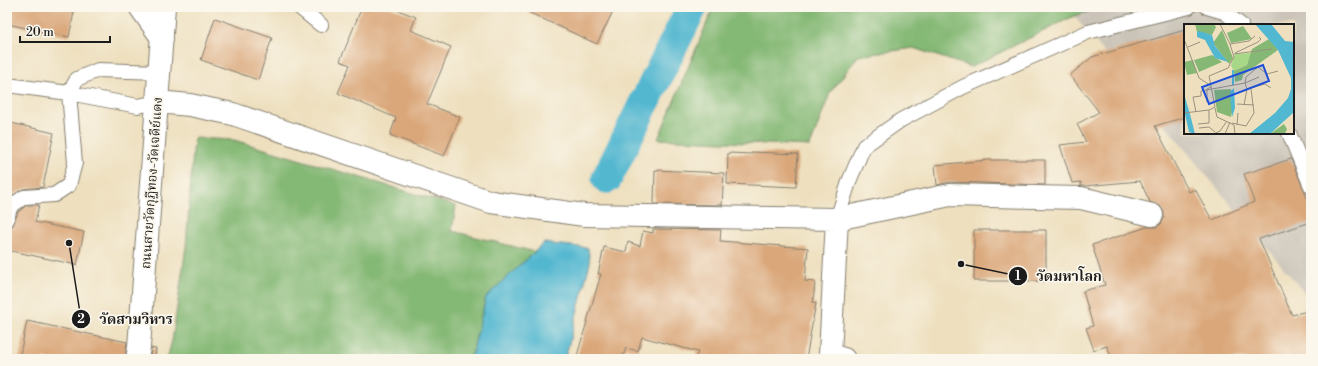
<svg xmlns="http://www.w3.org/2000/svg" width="1318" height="366" viewBox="0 0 1318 366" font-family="'Libre Bodoni','Noto Serif Thai',serif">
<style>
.industrial{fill:#cac3b8;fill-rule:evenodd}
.forest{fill:#84b874;stroke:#506a48}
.water{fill:#52b7d0;stroke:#376a76}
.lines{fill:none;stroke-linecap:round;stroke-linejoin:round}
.canal{stroke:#52b7d0;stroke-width:31}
.building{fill:#daa77a}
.lane-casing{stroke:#857e6e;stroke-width:16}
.street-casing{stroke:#857e6e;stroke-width:24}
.secondary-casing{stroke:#857e6e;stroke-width:24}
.lane{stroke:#fff;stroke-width:14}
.street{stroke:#fff;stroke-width:22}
.secondary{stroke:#fff;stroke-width:22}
.labels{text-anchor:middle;stroke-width:3.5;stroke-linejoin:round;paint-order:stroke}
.street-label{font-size:13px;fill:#1c1c1c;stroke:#fbf7ec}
.inset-river{fill:none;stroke:#52b7d0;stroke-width:2}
.inset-road{fill:none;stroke:#9a927e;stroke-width:1}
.view{fill:#1d4ed8;fill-opacity:0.15;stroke:#1d4ed8;stroke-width:2}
.inset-edge{fill:none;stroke:#1c1c1c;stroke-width:2}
.leader{fill:none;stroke:#1c1c1c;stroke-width:1.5}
.callout-dot{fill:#1c1c1c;stroke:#fbf7ec;stroke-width:1.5}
.mark-label{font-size:12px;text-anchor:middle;font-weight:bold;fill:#fff}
.callout-label{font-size:14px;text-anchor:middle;font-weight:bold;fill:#1c1c1c;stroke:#fbf7ec;stroke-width:3.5;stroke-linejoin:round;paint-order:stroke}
</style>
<rect width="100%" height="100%" fill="#fbf7ec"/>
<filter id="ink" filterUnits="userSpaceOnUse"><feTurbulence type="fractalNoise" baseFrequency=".025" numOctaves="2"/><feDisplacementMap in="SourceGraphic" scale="8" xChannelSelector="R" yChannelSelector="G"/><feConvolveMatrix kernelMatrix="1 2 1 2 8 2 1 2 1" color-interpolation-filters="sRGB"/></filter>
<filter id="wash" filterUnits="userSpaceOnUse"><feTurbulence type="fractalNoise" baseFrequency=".012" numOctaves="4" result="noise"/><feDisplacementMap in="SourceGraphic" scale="16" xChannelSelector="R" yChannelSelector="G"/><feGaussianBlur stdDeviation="0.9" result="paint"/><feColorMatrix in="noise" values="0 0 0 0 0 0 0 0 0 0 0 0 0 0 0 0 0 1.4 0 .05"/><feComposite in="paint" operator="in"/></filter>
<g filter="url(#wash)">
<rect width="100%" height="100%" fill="#eee0bf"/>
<!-- industrial -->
<path class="industrial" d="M 1103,7 L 1311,7 L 1311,301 L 1074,16 ZM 1185,25 L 1293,25 L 1293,133 L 1185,133 Z"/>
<!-- forest -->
<path class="forest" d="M 711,7 L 1103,7 L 1074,16 L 971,67 L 913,48 L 858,56 L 830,93 L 810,146 L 658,139 L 711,13 Z
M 194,138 L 234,140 L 456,206 L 452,231 L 535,252 L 486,297 L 471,359 L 167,359 L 172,341 L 186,247 Z"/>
<!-- water -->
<path class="water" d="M 544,243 L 588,248 L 590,263 L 565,359 L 471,359 L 486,297 Z"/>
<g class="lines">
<!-- canal -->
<path class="canal" d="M 607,178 L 692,7"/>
</g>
<g id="blocks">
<!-- building -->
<path class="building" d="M 7,7 L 75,7 L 69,37 L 7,24 Z
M 362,7 L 390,7 L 416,17 L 411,30 L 451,47 L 427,104 L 460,117 L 444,156 L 390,135 L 396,118 L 338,93 L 350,65 L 340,61 Z
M 517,7 L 615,7 L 597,44 Z
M 215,18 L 272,38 L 258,80 L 201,60 Z
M 1185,30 L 1185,117 L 1155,126 L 1189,192 L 1195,189 L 1212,220 L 1254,202 L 1244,174 L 1291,159 L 1305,192 L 1311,210 L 1311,222 L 1259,239 L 1292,315 L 1311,310 L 1311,359 L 1112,359 L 1107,346 L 1094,350 L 1086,328 L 1093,326 L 1083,291 L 1105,285 L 1092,245 L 1147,227 L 1156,227 L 1161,224 L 1164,218 L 1164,212 L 1160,206 L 1150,202 L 1140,181 L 1084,186 L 1081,186 L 1081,182 L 1072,183 L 1060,145 L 1086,142 L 1077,124 L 1099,112 L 1070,75 L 1092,57 Z
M 7,122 L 54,133 L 43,187 L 23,189 L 7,199 Z
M 752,152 L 798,154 L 796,187 L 727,184 L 728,153 L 752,154 Z
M 989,160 L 1045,160 L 1045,185 L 950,182 L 937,185 L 935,165 Z
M 655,170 L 724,173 L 722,205 L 654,204 Z
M 27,205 L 39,205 L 35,222 L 84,232 L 77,265 L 7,250 L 7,228 L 13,225 L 18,212 Z
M 653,229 L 721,230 L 720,241 L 808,248 L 805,281 L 815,282 L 813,303 L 816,303 L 806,359 L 695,359 L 698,352 L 642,337 L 638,351 L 626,348 L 622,359 L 576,359 L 601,274 L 598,274 L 604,247 L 626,252 L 628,242 L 640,246 L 643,231 L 653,233 Z
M 974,230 L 1046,230 L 1046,281 L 974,281 Z
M 27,321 L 127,342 L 125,359 L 19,359 Z
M 151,348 L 156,349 L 155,359 L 150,359 Z"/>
</g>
</g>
<g filter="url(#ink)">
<use href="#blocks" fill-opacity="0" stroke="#857e6e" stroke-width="1"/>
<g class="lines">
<defs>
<path id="lane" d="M 299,7 L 321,25
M 1207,7 L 1224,12 L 1241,25
M 7,85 L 69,93 L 138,106 L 157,102
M 1289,133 L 1311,186
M 837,219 L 850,179 L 864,146 L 901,120 L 963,87 L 1088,32 L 1189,7
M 7,220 L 10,207 L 24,197 L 54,195 L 69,185 L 75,163 L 69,93 L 77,79 L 98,70 L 160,72"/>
<path id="street" d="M 140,7 L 162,38
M 157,102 L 190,105 L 233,114 L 491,202 L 584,215 L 837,219 L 830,355 L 844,359
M 837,219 L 950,195 L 1081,198 L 1152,215"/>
<path id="secondary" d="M 137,359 L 139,347 L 164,7"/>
</defs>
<!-- lane casing -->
<use href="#lane" class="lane-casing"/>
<!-- street casing -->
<use href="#street" class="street-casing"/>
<!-- secondary casing -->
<use href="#secondary" class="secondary-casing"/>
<!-- lane -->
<use href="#lane" class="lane"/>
<!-- street -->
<use href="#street" class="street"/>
<!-- secondary -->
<use href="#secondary" class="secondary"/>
</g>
</g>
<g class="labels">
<!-- street labels -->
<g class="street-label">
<text transform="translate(151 183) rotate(-86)" y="5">ถนนสายวัดกุฎีทอง-วัดเจดีย์แดง</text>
</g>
</g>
<!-- overview -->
<g transform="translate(1184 24)">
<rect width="110" height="110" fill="#eee0bf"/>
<path d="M 67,29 L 63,41 L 50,47 L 47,42 L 51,30 Z" fill="#a6d887"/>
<path d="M 11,0 L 30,0 L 32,3 L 28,11 L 13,8 ZM 59,2 L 68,15 L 47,19 L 43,9 ZM 38,6 L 49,34 L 45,40 L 29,19 ZM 85,15 L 94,26 L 59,51 L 58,56 L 51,58 L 50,47 L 63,41 L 68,25 ZM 28,31 L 38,38 L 15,48 L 10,36 ZM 9,36 L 13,49 L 3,51 L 0,38 ZM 47,65 L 49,83 L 47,93 L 33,88 L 30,66 ZM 100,100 L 103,105 L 101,110 L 86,110 Z" fill="#84b874"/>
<path d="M 71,0 L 87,0 L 101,17 L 110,18 L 110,88 L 86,110 L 65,110 L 91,89 L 104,74 L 107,65 L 107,54 L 94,26 ZM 15,7 L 28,11 L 31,22 L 44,38 L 31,34 L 21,16 L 13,13 L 13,8 ZM 50,64 L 51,84 L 48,93 L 46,68 ZM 0,70 L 6,90 L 11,110 L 5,108 L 0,86 Z" fill="#52b7d0"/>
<path class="inset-river" d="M 49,46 L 49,61"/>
<path class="inset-road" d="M 0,15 L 15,54 L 26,61M 46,20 L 65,17 L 71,12M 4,23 L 16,18M 51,29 L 74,18 L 77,15 L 75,13M 50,30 L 88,25M 75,53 L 61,59 L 62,53 L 74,43 L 83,50 L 94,47M 23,78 L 23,65 L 27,63M 53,80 L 70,81M 60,81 L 63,65M 31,84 L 33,93 L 50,101 L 51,110M 12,88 L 9,73 L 17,72 L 17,67 L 61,59 L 63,65 L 81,60 L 87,64M 0,89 L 25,86 L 31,83 L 25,52 L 44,44 L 50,33 L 46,20 L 36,0M 48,99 L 62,102 L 70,89 L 67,65M 14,100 L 25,99 L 25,86M 53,101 L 54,89M 15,104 L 25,103 L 31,108M 29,110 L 36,107 L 43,97M 41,110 L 46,98"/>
<path class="view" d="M 79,41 L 85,57 L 25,80 L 18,63 Z"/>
<rect width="110" height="110" class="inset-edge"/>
</g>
<!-- callouts -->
<path class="leader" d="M961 264L1018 276M69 243L81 319"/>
<g class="callout-dot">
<circle cx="961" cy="264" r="4"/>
<circle cx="69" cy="243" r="4"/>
<circle cx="1018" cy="276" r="10"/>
<circle cx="81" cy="319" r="10"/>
</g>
<g class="mark-label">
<text x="1018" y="280">1</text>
<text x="81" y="323">2</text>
</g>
<g class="callout-label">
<text x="1069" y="281">วัดมหาโลก</text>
<text x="136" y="324">วัดสามวิหาร</text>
</g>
<!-- margin -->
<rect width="1318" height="366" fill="none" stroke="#fbf7ec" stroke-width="24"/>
<!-- scale -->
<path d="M20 36v6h90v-6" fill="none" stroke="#1c1c1c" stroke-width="2"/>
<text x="26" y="36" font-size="12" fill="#1c1c1c" stroke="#fbf7ec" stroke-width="3" paint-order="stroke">20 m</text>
</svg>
